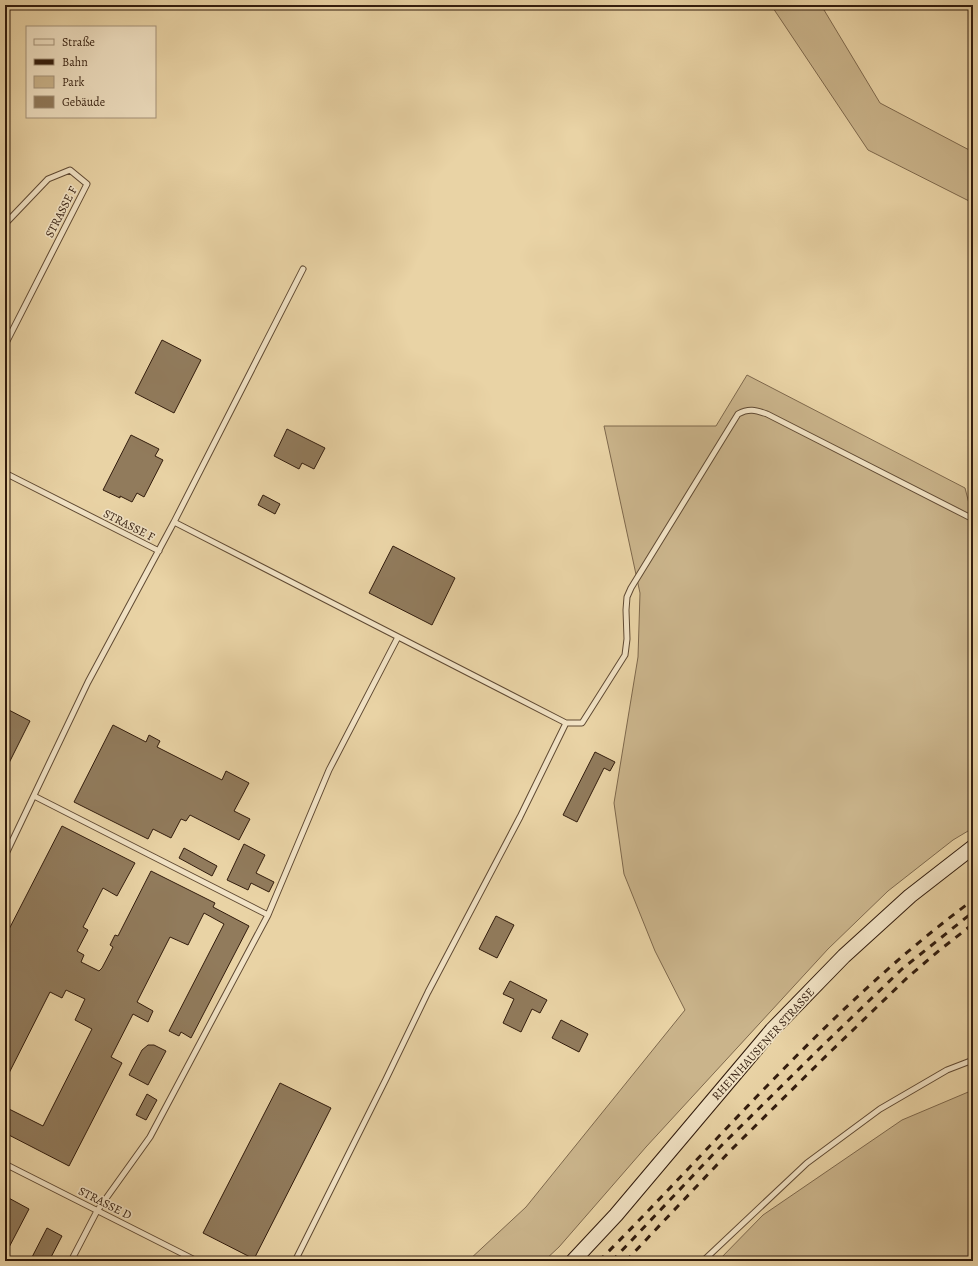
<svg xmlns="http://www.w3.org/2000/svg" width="978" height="1266" viewBox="0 0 978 1266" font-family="Alegreya,serif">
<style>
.green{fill:#cab48b;stroke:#7e684c}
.building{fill:#917b5c;stroke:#321c0d}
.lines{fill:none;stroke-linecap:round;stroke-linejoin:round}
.lane-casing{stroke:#604a33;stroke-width:7}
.secondary-casing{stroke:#321c0d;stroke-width:16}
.lane{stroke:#f1e2c4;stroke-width:5}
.secondary{stroke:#f1e2c4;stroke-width:14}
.rail{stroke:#321c0d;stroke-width:3;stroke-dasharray:7 7;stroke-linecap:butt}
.labels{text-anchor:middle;stroke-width:3.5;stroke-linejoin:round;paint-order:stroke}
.street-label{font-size:12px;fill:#321c0d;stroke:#f1e2c4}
</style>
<rect width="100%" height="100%" fill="#e9d3a5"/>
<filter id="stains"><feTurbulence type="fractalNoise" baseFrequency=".005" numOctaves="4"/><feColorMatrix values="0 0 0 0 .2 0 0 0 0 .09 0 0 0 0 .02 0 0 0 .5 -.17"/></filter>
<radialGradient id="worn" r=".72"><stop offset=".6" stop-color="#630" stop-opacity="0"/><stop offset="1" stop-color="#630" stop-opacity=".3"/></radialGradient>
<!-- green -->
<path class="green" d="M 771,5 L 821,5 L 880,103 L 973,152 L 973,203 L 868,150 Z
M 747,375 L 965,488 L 973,519 L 973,828 L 953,840 L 888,891 L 828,949 L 646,1147 L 559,1247 L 544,1261 L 468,1261 L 526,1207 L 685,1010 L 655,951 L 624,874 L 614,803 L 638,657 L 640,593 L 604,426 L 716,426 Z
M 973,1090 L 973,1261 L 718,1261 L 763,1215 L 902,1120 Z"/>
<!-- building -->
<path class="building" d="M 162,340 L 201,360 L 174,413 L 135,393 Z
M 287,429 L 325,448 L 314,469 L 302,463 L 299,469 L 274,456 Z
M 131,435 L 159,449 L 155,456 L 163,460 L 144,497 L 137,493 L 132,502 L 120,496 L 120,498 L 103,490 Z
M 263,495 L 280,504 L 275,514 L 258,505 Z
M 393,546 L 455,578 L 432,625 L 369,593 Z
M 5,708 L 30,721 L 5,771 Z
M 113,725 L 146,742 L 149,735 L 160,741 L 157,747 L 222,780 L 226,771 L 249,783 L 234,811 L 250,819 L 239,840 L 190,815 L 186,821 L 181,819 L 171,838 L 153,829 L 148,839 L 74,802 Z
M 595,752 L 615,762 L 610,771 L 604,768 L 577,822 L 563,815 Z
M 62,826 L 135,863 L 117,896 L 103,888 L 83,927 L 88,930 L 77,951 L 84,955 L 81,962 L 99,971 L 102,968 L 113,947 L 110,945 L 115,935 L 118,936 L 151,871 L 215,903 L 213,907 L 249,926 L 191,1038 L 181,1032 L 179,1036 L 169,1031 L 224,924 L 204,913 L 188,945 L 170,937 L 137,1002 L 153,1011 L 148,1022 L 133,1014 L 111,1057 L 122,1063 L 69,1166 L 5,1133 L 5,1107 L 43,1126 L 92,1029 L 75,1020 L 85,999 L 66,990 L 62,998 L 50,992 L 5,1081 L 5,937 Z
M 244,844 L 265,855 L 256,873 L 274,882 L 269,892 L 251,883 L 248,890 L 227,880 Z
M 184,848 L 217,866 L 212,876 L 179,858 Z
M 496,916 L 514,925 L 497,958 L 479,949 Z
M 510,981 L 547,1000 L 540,1013 L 532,1009 L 521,1032 L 503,1023 L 514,999 L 503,994 Z
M 561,1020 L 588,1034 L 579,1052 L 552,1038 Z
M 148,1045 L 154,1045 L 166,1051 L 148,1085 L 129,1075 L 142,1050 Z
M 280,1083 L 331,1108 L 254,1259 L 203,1233 Z
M 147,1094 L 157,1100 L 146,1120 L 136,1115 Z
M 5,1196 L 29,1209 L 5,1255 Z
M 47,1228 L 62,1236 L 49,1261 L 30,1261 Z"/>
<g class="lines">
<defs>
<path id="lane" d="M 5,224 L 48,179 L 70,170 L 87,184 L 5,345
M 5,473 L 159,551
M 174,522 L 303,269
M 34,796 L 268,915 L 150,1137 L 97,1211 L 71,1261
M 5,856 L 88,682 L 174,522 L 566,723
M 268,915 L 329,770 L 398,637
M 5,1164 L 197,1261
M 295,1261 L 386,1079 L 428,992 L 520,817 L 566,723 L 582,723 L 625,655 L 627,639 L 626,610 L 627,597 L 631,588 L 738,414 C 749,408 755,410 767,414 L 973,519
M 703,1261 L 807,1163 L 880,1109 L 947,1070 L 973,1060"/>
<path id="secondary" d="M 573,1261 L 616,1215 L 772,1030 L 844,956 L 910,896 L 973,847"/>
</defs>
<!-- lane casing -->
<use href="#lane" class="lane-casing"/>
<!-- secondary casing -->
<use href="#secondary" class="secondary-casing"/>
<!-- lane -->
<use href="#lane" class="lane"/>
<!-- secondary -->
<use href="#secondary" class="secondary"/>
<!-- rail -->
<path class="rail" d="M 599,1261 C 721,1139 833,1003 973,900
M 612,1261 L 722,1145 L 819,1049 L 902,969 L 973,912
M 626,1261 L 731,1150 L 827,1055 L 908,977 L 941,949 L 973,924"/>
</g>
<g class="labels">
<!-- street labels -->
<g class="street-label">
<text transform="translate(61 212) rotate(-63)" y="4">STRASSE F</text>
<text transform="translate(129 525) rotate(27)" y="4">STRASSE F</text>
<text transform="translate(763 1044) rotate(-48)" y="4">RHEINHAUSENER STRASSE</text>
<text transform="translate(105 1203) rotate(27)" y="4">STRASSE D</text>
</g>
</g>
<!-- margin -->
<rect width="978" height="1266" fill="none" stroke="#e9d3a5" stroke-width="20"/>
<rect x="6" y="6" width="966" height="1254" fill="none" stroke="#321c0d" stroke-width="2"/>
<rect x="10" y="10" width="958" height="1246" fill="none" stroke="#321c0d"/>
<!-- legend -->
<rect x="26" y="26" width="130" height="92" fill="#f1e2c4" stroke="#a5937b"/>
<rect x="34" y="39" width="20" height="6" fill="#f1e2c4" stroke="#a5937b"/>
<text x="62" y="46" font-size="12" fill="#321c0d">Straße</text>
<rect x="34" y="59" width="20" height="6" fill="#321c0d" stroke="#a5937b"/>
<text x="62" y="66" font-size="12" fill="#321c0d">Bahn</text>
<rect x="34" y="76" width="20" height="12" fill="#cab48b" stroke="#a5937b"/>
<text x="62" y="86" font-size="12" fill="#321c0d">Park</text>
<rect x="34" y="96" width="20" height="12" fill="#917b5c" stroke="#a5937b"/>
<text x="62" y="106" font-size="12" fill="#321c0d">Gebäude</text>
<rect width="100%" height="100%" filter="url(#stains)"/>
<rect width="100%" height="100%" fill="url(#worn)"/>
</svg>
